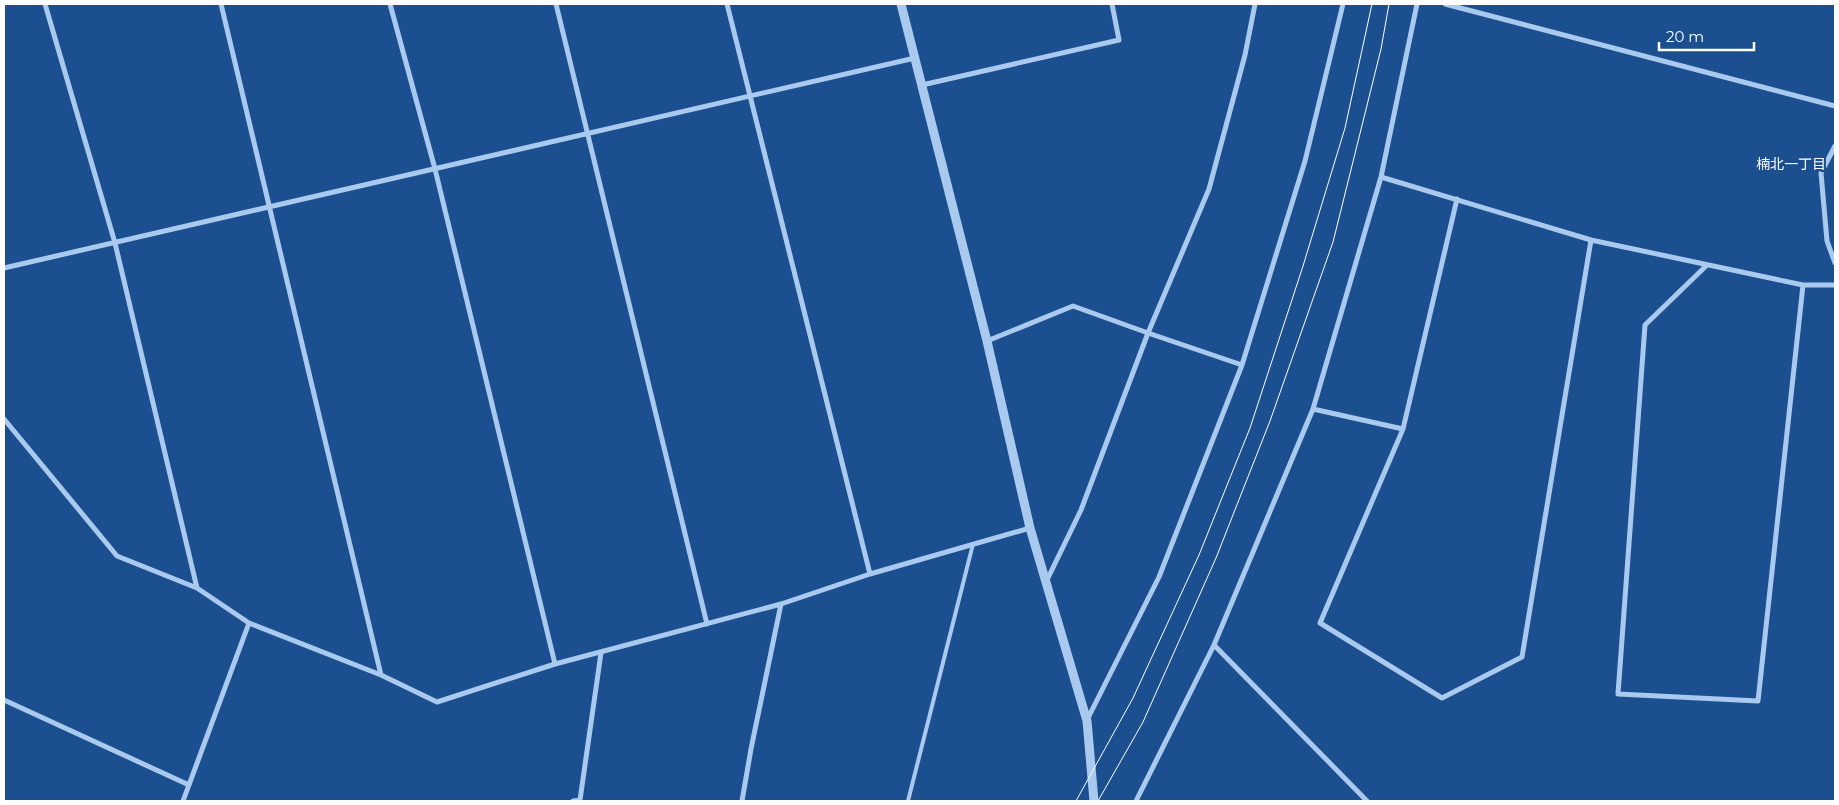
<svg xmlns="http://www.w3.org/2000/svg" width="1839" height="805" viewBox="0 0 1839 805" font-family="Montserrat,'Noto Sans JP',sans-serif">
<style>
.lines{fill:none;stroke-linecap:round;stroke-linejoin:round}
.service{stroke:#a9c9ee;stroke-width:4}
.minor{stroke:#a9c9ee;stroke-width:5}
.tertiary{stroke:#a9c9ee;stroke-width:9}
.tram{stroke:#fff;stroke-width:1}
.labels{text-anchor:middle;stroke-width:4.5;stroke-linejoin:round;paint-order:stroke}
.neighbourhood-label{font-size:14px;fill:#fff;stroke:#1b4f8f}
</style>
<rect width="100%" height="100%" fill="#1b4f8f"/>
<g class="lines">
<!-- service -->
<path class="service" d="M 908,801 L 973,544"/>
<!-- minor -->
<path class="minor" d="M 45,4 L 115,243 L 197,588
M 221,4 L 381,675
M 390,4 L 435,169 L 555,664
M 556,4 L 707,624
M 727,4 L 870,574
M 1445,4 L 1835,106
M 922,85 L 1119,40 L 1112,4
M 1835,146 L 1821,173 L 1827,241 L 1835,263
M 1381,177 L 1417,4
M 1457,199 L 1403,429 L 1320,623 L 1442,698 L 1522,657 L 1591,240
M 1707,265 L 1645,325 L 1618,694 L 1758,701 L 1803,285
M 4,268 L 915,58
M 987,341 L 1073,306 L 1148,333 L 1242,365
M 1313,409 L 1403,429
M 4,419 L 117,556 L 197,588 L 249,623 L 381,675 L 437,702 L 555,664 L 781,604 L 870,574 L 1030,528
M 1046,582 L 1081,510 L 1148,333 L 1209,189 L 1245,55 L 1255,4
M 1214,645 L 1367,801
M 4,700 L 189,785
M 1087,720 L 1159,577 L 1242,365 L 1305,161 L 1343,4
M 183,801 L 249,623
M 573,801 L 580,800 L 601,653
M 742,801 L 751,749 L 781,604
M 1136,801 L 1214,645 L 1313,409 L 1381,177 L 1591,240 L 1803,285 L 1835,285"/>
<!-- tertiary -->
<path class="tertiary" d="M 901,4 L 987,341 L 1030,528 L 1087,721 L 1094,801"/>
<!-- tram -->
<path class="tram" d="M 1076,801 L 1133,698 L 1199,555 L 1250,428 L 1303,266 L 1345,128 L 1372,4
M 1098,801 L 1143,722 L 1216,558 L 1270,421 L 1333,242 L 1381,49 L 1389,4"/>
</g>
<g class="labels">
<!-- neighbourhood labels -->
<g class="neighbourhood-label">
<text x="1791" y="169">楠北一丁目</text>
</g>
</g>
<!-- border -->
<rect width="1839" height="805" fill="none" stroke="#ffffff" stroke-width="10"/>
<!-- scale -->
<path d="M1659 42v8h95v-8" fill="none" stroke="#ffffff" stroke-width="2.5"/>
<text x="1666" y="42" font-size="15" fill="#ffffff" stroke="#1b4f8f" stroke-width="4" paint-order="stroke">20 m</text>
</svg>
